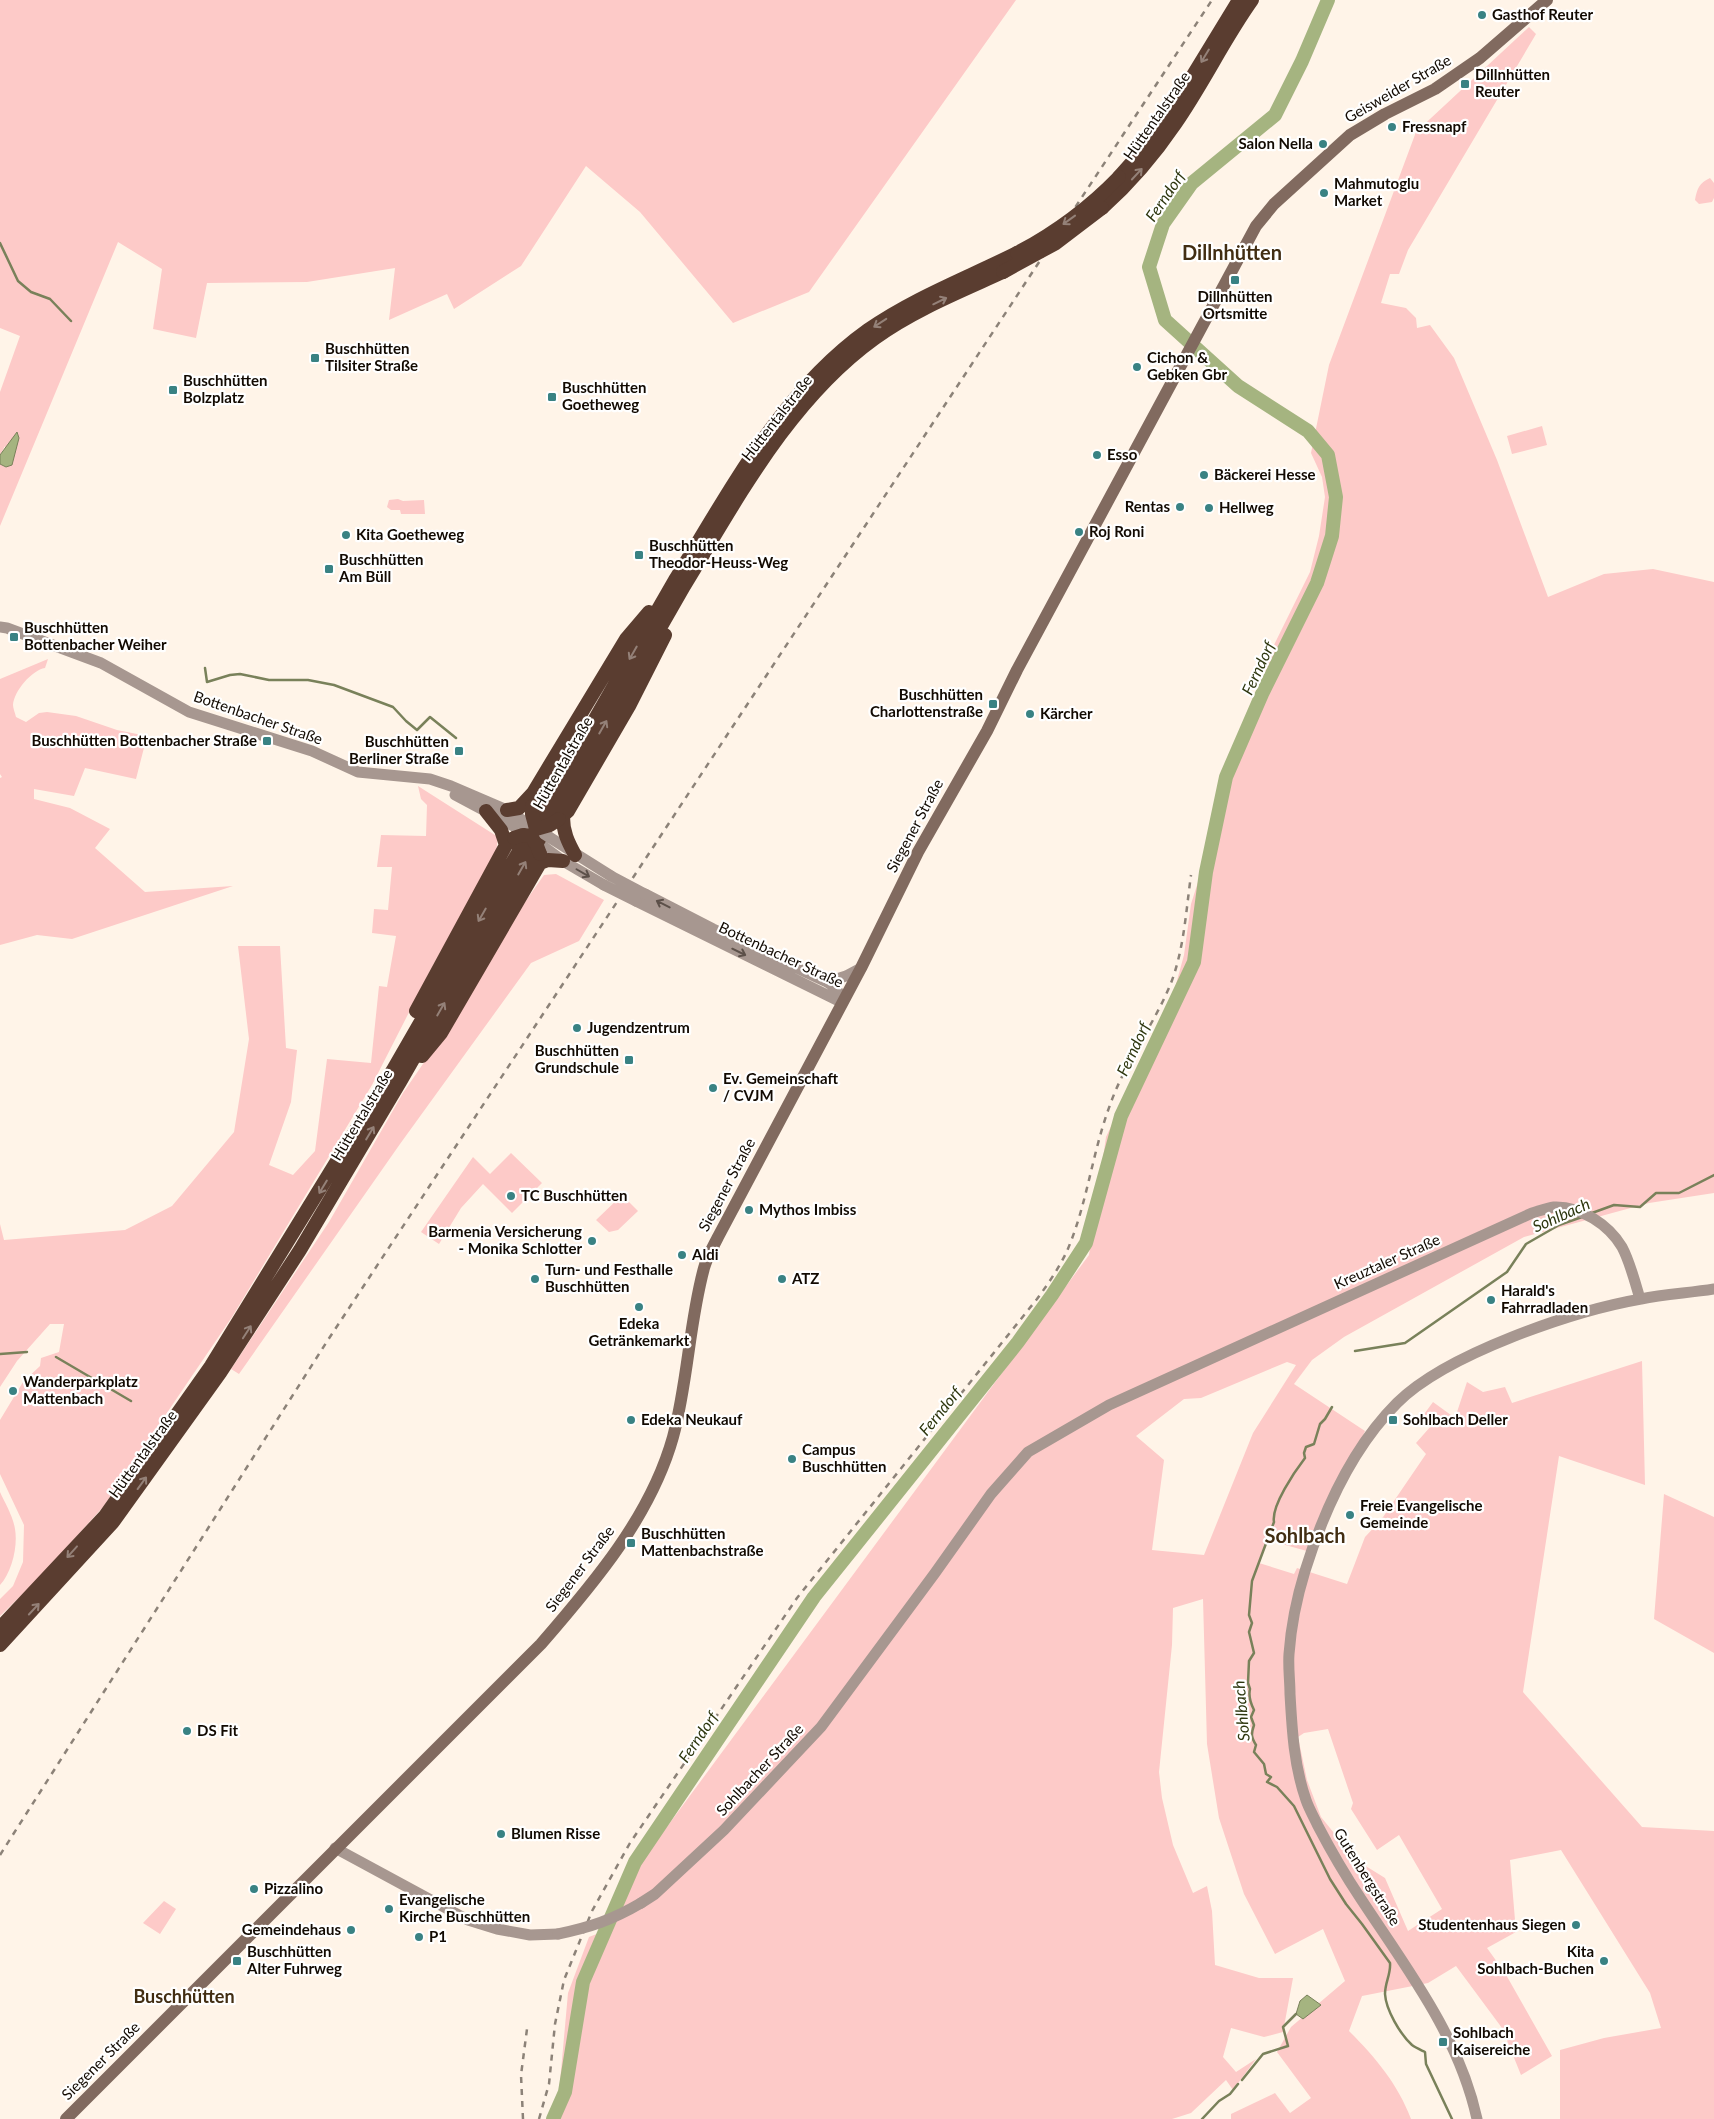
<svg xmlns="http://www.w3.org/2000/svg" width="1714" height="2119" viewBox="0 0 1714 2119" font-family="Lato,sans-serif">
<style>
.green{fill:#fdcac8;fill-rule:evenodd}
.water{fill:#a5b480;stroke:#79815a}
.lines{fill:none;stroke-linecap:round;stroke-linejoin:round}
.stream{stroke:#79815a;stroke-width:2.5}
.river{stroke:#a5b480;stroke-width:14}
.tertiary{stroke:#a79790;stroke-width:11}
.secondary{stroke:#816a5f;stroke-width:12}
.trunk{stroke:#5a3d30;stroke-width:14}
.rail{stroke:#8c8278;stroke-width:2.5;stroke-dasharray:6 6;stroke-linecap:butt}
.tertiary-bridge{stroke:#a79790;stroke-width:11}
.trunk-bridge{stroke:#5a3d30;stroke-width:14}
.oneway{stroke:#948178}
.oneway2{stroke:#5c5049}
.poi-dot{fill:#398283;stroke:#fff;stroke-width:2}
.labels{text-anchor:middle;stroke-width:4.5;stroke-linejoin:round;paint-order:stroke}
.poi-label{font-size:15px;font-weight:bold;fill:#120a02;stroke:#fff;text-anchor:start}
.street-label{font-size:15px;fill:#120a02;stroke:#fff}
.water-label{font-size:16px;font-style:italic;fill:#2e370f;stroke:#fff}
.quarter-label{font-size:18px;font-weight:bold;fill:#422e13;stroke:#fff}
.district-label{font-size:20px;font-weight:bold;fill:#422e13;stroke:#fff}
</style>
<rect width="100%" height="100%" fill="#fff4e8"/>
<!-- green -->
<path class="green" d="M 0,0 L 1016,0 L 809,292 L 733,323 L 640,212 L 586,166 L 521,266 L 454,309 L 447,294 L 389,320 L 395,268 L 307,282 L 207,283 L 196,338 L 153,329 L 162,269 L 118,242 L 0,526 L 0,464 L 6,467 L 5,446 L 0,455 L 0,392 L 20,336 L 0,328 Z
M 1529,27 L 1536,34 L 1408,250 L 1399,274 L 1390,274 L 1381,303 L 1406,308 L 1416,318 L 1417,328 L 1430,325 L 1454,358 L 1497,460 L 1548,597 L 1604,574 L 1653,569 L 1714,582 L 1714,1193 L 1649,1203 L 1524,1237 L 1344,1337 L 1312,1360 L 1294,1384 L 1365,1431 L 1314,1553 L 1267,1540 L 1259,1563 L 1294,1574 L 1297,1568 L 1347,1584 L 1365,1537 L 1381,1520 L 1426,1454 L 1416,1443 L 1431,1426 L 1422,1417 L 1433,1402 L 1455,1418 L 1467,1382 L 1483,1392 L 1505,1387 L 1512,1403 L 1642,1361 L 1645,1485 L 1559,1456 L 1523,1692 L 1642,1827 L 1714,1831 L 1714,2119 L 1560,2119 L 1560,2050 L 1604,2038 L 1661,2028 L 1650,1993 L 1561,1850 L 1510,1860 L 1516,1932 L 1487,1948 L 1505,1973 L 1552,2056 L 1521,2075 L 1502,2028 L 1456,1966 L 1428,1983 L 1362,1996 L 1349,2031 C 1375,2057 1398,2084 1411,2119 L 1231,2119 L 1231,2114 L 1275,2093 L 1290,2113 L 1311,2098 L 1277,2052 L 1291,2027 L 1345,1981 L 1323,1929 L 1275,1954 L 1244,1894 L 1219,1818 L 1207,1744 L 1203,1599 L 1173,1608 L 1172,1645 L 1159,1772 L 1162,1798 L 1173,1845 L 1193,1893 L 1207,1886 L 1212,1911 L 1215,1965 L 1259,1978 L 1293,1978 L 1283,2032 L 1264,2037 L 1231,2028 L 1223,2057 L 1236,2072 L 1256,2059 L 1233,2090 L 1226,2080 L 1191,2113 L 1172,2119 L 548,2119 L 559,2093 L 568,1993 L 589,1937 L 609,1929 L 641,1862 L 1089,1255 L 1106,1137 L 1173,995 L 1184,955 L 1191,904 L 1272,649 L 1310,572 L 1319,536 L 1325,497 L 1322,477 L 1311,453 L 1329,365 L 1416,132 ZM 1287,1362 L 1296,1365 L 1253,1433 L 1204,1555 L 1152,1550 L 1164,1460 L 1136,1436 L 1184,1399 L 1201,1398 ZM 1328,1729 L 1353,1803 L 1351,1809 L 1377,1850 L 1399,1835 L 1442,1909 L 1408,1931 L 1385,1878 L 1356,1860 L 1321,1817 L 1307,1780 L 1298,1737 L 1304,1733 Z
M 1710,178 L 1714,183 L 1714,198 L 1712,202 L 1699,204 L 1695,200 C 1697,189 1699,183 1710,178 Z
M 1542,426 L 1547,445 L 1512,454 L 1507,436 Z
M 398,499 L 403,501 L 424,500 L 425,514 L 401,514 L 400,510 L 391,510 L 387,507 L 389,500 Z
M 48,659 L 45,668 C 32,670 14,691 13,705 C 13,708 15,713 16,717 L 26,722 L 39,713 L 47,712 L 76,716 L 117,730 L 147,736 L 136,779 L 85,768 L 74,796 L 34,789 L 34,799 L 70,808 L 110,829 L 95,848 L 145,892 L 233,886 L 72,939 L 37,935 L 0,945 L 0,778 L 2,777 L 0,774 L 0,679 Z
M 418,786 L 498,837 L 496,853 L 430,971 L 372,1085 L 232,1317 L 103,1507 L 39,1578 L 0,1616 L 0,1599 L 13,1586 L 23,1562 L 24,1525 L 0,1474 L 0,1420 L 23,1382 L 40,1366 L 41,1358 L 59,1352 L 64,1324 L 50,1324 L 17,1361 L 0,1387 L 0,1224 L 4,1240 L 125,1230 L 172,1206 L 234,1132 L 249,1039 L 238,946 L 280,946 L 286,1048 L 297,1050 L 291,1102 L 269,1165 L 293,1175 L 315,1151 L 327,1059 L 371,1063 L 379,986 L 387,987 L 396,936 L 372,933 L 374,909 L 388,910 L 392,867 L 377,867 L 381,835 L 426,836 L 427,805 L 421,799 Z
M 556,874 L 604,900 L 579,941 L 531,963 L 400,1144 L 239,1374 L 231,1369 L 329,1222 L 403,1093 L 460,1010 L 518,912 L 544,875 Z
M 511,1153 L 542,1183 L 512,1213 L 483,1184 L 461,1208 L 439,1244 L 421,1232 L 473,1157 L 490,1174 Z
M 622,1195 L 638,1211 L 618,1230 L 609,1232 L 596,1220 Z
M 0,1492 C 5,1503 13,1516 15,1529 C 18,1546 12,1572 0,1585 Z
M 1664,1494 L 1714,1517 L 1714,1653 L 1654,1619 Z
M 164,1901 L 176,1909 L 160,1934 L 143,1923 Z"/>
<!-- water -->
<path class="water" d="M 17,432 L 19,438 L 12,465 L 6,467 L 0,464 L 0,455 Z
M 1307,1995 L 1321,2005 L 1303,2019 L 1296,2014 L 1300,2001 Z"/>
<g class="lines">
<!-- stream -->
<path class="stream" d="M 0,243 L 18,281 L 31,292 L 50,299 L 71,321
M 205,668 L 207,682 L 230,675 L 240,674 L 269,680 L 308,680 L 334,685 L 393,707 L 406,721 L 417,730 L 430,717 L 456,738
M 1592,1213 L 1614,1205 L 1640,1207 L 1656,1193 L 1679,1193 L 1714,1175
M 1355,1351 L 1405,1343 L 1507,1272 L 1526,1244 L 1559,1225 L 1582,1217
M 0,1354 L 27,1352
M 56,1357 L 131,1401
M 1332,1407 L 1325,1419 L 1320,1424 L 1314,1444 L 1306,1447 L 1304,1453 L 1305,1458 C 1295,1471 1271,1506 1274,1522 L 1252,1581 L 1249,1615 L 1252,1623 L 1249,1632 L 1254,1653 L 1249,1661 L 1248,1683 L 1250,1689 C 1248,1697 1251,1704 1254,1710 L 1251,1717 L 1254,1725 C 1251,1734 1251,1737 1256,1745 L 1254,1752 L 1264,1764 L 1266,1774 L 1271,1777 L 1267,1782 L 1277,1787 L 1294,1806 L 1330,1879 L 1346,1904 L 1362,1924 L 1390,1963 C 1391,1974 1385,1982 1385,1994 C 1386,2010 1400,2034 1412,2045 C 1416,2048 1421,2050 1425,2052 L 1426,2064 L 1452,2119
M 1242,2080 L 1263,2054 L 1288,2046 L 1283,2027 L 1296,2014
M 1202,2119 L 1219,2101 L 1230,2094 L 1238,2084"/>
<!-- river -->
<path class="river" d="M 553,2119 L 565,2092 L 583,1982 L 635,1862 L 814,1597 L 1018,1342 L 1052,1295 L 1086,1243 L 1121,1116 L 1194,962 L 1206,872 L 1226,777 L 1262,694 L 1317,583 L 1332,536 L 1336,497 L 1328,455 L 1308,431 L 1238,386 L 1165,320 L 1149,267 L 1163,224 L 1192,183 L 1275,115 L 1302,61 L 1328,0"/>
<!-- tertiary -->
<path class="tertiary" d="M 0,627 L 7,628 L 101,663 L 189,712 L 312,751 L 358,772 L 430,779 L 451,786 L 507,810 L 524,821
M 455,795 L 519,829
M 549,837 L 611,876
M 544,847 L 563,861 L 604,885
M 645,894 L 713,929 L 827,982 C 836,988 840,991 841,1002
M 636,901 L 841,1002
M 827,982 L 846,976 L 861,968
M 335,1848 L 468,1920 L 497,1929 L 530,1935 L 558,1934
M 641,1903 L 655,1894 L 724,1830 L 821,1727 L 935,1573 L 991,1494 L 1028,1452 L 1109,1405 L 1532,1213 C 1539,1211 1547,1208 1554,1207 C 1581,1206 1609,1225 1622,1247 C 1630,1262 1635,1282 1640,1299
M 1477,2119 C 1459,2036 1407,1969 1361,1899 C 1345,1875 1331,1851 1318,1826 C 1314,1817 1309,1809 1306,1800 C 1294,1766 1292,1730 1290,1694 C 1290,1681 1288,1667 1289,1654 C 1291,1626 1297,1597 1305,1571 C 1324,1510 1352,1448 1397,1403 C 1446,1354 1573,1311 1641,1299 C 1665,1294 1690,1293 1714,1289"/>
<!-- secondary -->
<path class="secondary" d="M 66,2119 L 541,1644 C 594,1583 651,1516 673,1437 C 688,1381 689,1323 704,1268 C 707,1257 713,1247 718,1237 L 861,968 L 918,852 L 987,731 L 1017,670 L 1256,226 L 1274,204 L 1350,135 L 1385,114 L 1435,89 L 1480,58 L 1547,0"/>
<!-- trunk -->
<path class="trunk" d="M 1119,177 L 1152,140 L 1167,118 L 1239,0
M 1102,208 C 1130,183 1154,155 1175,124 C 1203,84 1224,39 1252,0
M 507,810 L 519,808 L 533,793 L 626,639 L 649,612
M 486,811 L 501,830 L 506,845
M 563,817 C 563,832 568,842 575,855
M 559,819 L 568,811 L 629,706 L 665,635
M 540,863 L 548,860 L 563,861
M 416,1011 L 506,845 L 514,838
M 422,1056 L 441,1033 L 540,863 L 540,854
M 0,1628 L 105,1516 L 211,1366 L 393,1070 L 675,580 C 730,491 781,392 868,330 C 914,298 967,278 1017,253
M 0,1645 L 113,1522 L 220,1373 L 300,1250 L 400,1082 L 684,586 C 738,498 789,400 875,338 C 914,310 959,292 1003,272"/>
<!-- rail -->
<path class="rail" d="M 0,1855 L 326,1343 L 1212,0
M 523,2119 L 521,2075 L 527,2029
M 539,2119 L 549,2084 L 555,2024 L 564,1980 L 592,1911 L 630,1843 L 797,1598 L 1037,1299 C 1048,1284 1059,1268 1067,1251 C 1087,1205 1092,1153 1110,1105 C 1125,1062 1154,1025 1171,983 C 1184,949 1186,911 1191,875"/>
<!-- tertiary-bridge -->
<path class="tertiary-bridge" d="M 524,821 L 549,837
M 611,876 L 645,894
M 604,885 L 636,901
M 558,1934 C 591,1927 612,1920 641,1903"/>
<!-- trunk-bridge -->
<path class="trunk-bridge" d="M 1017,253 C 1055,233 1089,208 1119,177
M 1003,272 L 1056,243 L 1102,208
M 532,806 L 532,814 L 536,829 L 550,825 L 559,819
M 514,838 L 523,835 L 531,836 L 537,846 L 540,854"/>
</g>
<!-- one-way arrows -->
<defs><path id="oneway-shaft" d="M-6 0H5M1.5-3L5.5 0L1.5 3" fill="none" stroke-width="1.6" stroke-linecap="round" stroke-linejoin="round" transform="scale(1.25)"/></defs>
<g class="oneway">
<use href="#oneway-shaft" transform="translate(1205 56) rotate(121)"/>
<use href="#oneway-shaft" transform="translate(1137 174) rotate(-47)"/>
<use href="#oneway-shaft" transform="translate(1069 220) rotate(144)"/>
<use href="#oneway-shaft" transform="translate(940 301) rotate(-26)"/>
<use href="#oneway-shaft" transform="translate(880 323) rotate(147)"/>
<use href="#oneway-shaft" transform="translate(633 653) rotate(120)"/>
<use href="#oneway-shaft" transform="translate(603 727) rotate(-60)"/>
<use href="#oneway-shaft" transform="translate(522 868) rotate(-60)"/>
<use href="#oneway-shaft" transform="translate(482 915) rotate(120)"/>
<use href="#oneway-shaft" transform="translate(441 1009) rotate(-60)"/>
<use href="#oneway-shaft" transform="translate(370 1133) rotate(-59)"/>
<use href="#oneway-shaft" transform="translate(323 1187) rotate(121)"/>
<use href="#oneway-shaft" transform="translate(247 1332) rotate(-57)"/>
<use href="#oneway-shaft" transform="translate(142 1483) rotate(-54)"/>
<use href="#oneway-shaft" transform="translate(72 1552) rotate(132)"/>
<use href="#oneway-shaft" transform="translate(34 1609) rotate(-47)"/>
</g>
<g class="oneway2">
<use href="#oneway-shaft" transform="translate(583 873) rotate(30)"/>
<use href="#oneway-shaft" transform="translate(663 904) rotate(-153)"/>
<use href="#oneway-shaft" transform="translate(739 952) rotate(26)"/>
</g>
<!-- markers -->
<g class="poi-dot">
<circle cx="1482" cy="15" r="5"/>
<rect x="1460" y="79" width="10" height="10" rx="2.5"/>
<circle cx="1392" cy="127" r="5"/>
<circle cx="1323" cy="144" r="5"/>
<circle cx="1324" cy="193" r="5"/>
<rect x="1230" y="275" width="10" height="10" rx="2.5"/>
<rect x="310" y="353" width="10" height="10" rx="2.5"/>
<circle cx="1137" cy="367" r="5"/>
<rect x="168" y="385" width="10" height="10" rx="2.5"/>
<rect x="547" y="392" width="10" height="10" rx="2.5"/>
<circle cx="1097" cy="455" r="5"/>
<circle cx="1204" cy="475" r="5"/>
<circle cx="1180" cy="507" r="5"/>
<circle cx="1209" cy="508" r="5"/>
<circle cx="1079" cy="532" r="5"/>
<circle cx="346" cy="535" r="5"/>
<rect x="634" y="550" width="10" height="10" rx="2.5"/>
<rect x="324" y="564" width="10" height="10" rx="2.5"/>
<rect x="9" y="632" width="10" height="10" rx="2.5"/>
<rect x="988" y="699" width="10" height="10" rx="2.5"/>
<circle cx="1030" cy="714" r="5"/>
<rect x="262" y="736" width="10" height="10" rx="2.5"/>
<rect x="454" y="746" width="10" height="10" rx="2.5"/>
<circle cx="577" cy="1028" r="5"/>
<rect x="624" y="1055" width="10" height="10" rx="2.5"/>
<circle cx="713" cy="1088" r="5"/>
<circle cx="511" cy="1196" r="5"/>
<circle cx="749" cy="1210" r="5"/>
<circle cx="592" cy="1241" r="5"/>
<circle cx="682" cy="1255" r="5"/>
<circle cx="535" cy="1279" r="5"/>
<circle cx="782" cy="1279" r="5"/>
<circle cx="1491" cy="1300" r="5"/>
<circle cx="639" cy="1307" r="5"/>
<circle cx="13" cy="1391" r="5"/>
<circle cx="631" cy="1420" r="5"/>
<rect x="1388" y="1415" width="10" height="10" rx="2.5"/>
<circle cx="792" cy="1459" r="5"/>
<circle cx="1350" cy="1515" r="5"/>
<rect x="626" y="1538" width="10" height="10" rx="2.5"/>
<circle cx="187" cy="1731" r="5"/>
<circle cx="501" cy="1834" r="5"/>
<circle cx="254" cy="1889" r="5"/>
<circle cx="389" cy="1909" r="5"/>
<circle cx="1576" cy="1925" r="5"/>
<circle cx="351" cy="1930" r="5"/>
<circle cx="419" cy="1937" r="5"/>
<rect x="232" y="1956" width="10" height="10" rx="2.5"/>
<circle cx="1604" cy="1961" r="5"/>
<rect x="1438" y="2037" width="10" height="10" rx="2.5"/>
</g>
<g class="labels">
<!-- poi labels -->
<g class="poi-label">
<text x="1492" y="20">Gasthof Reuter</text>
<text x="1475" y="80">Dillnhütten<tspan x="1475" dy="17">Reuter</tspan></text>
<text x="1402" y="132">Fressnapf</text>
<text x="1313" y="149" text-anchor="end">Salon Nella</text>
<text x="1334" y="189">Mahmutoglu<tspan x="1334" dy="17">Market</tspan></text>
<text x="1235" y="302" text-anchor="middle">Dillnhütten<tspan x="1235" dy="17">Ortsmitte</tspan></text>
<text x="325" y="354">Buschhütten<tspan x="325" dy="17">Tilsiter Straße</tspan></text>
<text x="1147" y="363">Cichon &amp;<tspan x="1147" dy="17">Gebken Gbr</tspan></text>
<text x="183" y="386">Buschhütten<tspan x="183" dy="17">Bolzplatz</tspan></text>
<text x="562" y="393">Buschhütten<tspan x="562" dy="17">Goetheweg</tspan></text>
<text x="1107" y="460">Esso</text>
<text x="1214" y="480">Bäckerei Hesse</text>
<text x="1170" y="512" text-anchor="end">Rentas</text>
<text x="1219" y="513">Hellweg</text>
<text x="1089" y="537">Roj Roni</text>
<text x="356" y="540">Kita Goetheweg</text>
<text x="649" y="551">Buschhütten<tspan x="649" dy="17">Theodor-Heuss-Weg</tspan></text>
<text x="339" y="565">Buschhütten<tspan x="339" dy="17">Am Büll</tspan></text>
<text x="24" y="633">Buschhütten<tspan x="24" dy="17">Bottenbacher Weiher</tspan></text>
<text x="983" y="700" text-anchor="end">Buschhütten<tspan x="983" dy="17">Charlottenstraße</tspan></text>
<text x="1040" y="719">Kärcher</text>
<text x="257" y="746" text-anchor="end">Buschhütten Bottenbacher Straße</text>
<text x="449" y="747" text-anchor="end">Buschhütten<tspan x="449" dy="17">Berliner Straße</tspan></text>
<text x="587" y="1033">Jugendzentrum</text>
<text x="619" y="1056" text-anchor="end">Buschhütten<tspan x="619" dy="17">Grundschule</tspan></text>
<text x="723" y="1084">Ev. Gemeinschaft<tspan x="723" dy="17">/ CVJM</tspan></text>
<text x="521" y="1201">TC Buschhütten</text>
<text x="759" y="1215">Mythos Imbiss</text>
<text x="582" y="1237" text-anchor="end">Barmenia Versicherung<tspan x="582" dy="17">- Monika Schlotter</tspan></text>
<text x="692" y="1260">Aldi</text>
<text x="545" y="1275">Turn- und Festhalle<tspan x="545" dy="17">Buschhütten</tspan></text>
<text x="792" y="1284">ATZ</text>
<text x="1501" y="1296">Harald's<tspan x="1501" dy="17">Fahrradladen</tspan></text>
<text x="639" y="1329" text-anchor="middle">Edeka<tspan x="639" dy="17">Getränkemarkt</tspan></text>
<text x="23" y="1387">Wanderparkplatz<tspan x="23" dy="17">Mattenbach</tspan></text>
<text x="641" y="1425">Edeka Neukauf</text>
<text x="1403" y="1425">Sohlbach Deller</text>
<text x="802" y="1455">Campus<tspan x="802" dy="17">Buschhütten</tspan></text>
<text x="1360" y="1511">Freie Evangelische<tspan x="1360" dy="17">Gemeinde</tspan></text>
<text x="641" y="1539">Buschhütten<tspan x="641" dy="17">Mattenbachstraße</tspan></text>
<text x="197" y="1736">DS Fit</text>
<text x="511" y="1839">Blumen Risse</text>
<text x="264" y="1894">Pizzalino</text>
<text x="399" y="1905">Evangelische<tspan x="399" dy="17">Kirche Buschhütten</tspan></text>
<text x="1566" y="1930" text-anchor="end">Studentenhaus Siegen</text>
<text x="341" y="1935" text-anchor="end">Gemeindehaus</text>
<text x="429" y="1942">P1</text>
<text x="247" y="1957">Buschhütten<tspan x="247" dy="17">Alter Fuhrweg</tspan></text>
<text x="1594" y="1957" text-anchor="end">Kita<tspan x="1594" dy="17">Sohlbach-Buchen</tspan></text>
<text x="1453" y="2038">Sohlbach<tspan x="1453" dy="17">Kaisereiche</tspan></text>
</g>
<!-- street labels -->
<g class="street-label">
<text transform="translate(1398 89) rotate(-30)" y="5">Geisweider Straße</text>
<text transform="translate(1157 116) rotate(-55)" y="5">Hüttentalstraße</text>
<text transform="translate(777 418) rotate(-52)" y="5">Hüttentalstraße</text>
<text transform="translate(258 718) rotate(19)" y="5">Bottenbacher Straße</text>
<text transform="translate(563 763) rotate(-60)" y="5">Hüttentalstraße</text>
<text transform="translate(915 826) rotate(-62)" y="5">Siegener Straße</text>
<text transform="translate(781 955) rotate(25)" y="5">Bottenbacher Straße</text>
<text transform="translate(362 1115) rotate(-59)" y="5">Hüttentalstraße</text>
<text transform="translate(727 1185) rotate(-62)" y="5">Siegener Straße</text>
<text transform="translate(1387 1262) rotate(-24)" y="5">Kreuztaler Straße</text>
<text transform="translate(143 1454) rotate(-54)" y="5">Hüttentalstraße</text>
<text transform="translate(580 1569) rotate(-53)" y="5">Siegener Straße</text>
<text transform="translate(760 1770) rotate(-47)" y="5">Sohlbacher Straße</text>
<text transform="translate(1367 1877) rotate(58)" y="5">Gutenbergstraße</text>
<text transform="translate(101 2061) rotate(-45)" y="5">Siegener Straße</text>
</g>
<!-- water labels -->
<g class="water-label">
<text transform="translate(1165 196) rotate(-56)" y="6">Ferndorf</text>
<text transform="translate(1258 668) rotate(-65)" y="6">Ferndorf</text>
<text transform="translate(1133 1049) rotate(-65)" y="6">Ferndorf</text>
<text transform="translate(1561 1215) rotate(-24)" y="6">Sohlbach</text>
<text transform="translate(940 1411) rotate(-51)" y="6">Ferndorf</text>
<text transform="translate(1241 1711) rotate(-95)" y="6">Sohlbach</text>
<text transform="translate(698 1737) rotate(-56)" y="6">Ferndorf</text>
</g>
<!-- quarter labels -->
<g class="quarter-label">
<text x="184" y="2003">Buschhütten</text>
</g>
<!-- district labels -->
<g class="district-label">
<text x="1232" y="260">Dillnhütten</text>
<text x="1305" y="1543">Sohlbach</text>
</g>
</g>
</svg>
